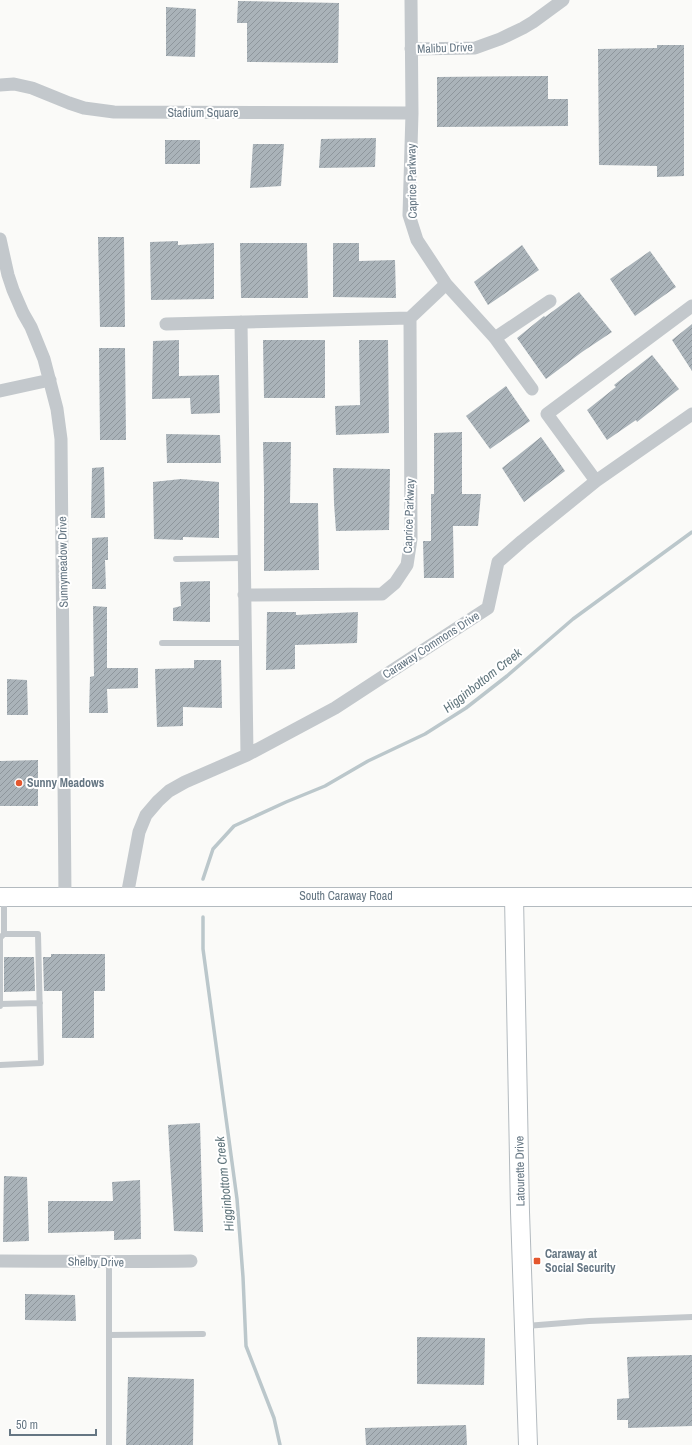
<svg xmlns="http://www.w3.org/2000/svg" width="692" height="1445" viewBox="0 0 692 1445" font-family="'Archivo Narrow',sans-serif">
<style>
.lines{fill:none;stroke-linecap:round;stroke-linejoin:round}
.stream{stroke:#bbc7cb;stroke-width:3.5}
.building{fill:url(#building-hatch)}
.secondary-casing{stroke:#b3babf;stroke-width:20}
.lane{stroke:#c3c8cc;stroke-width:6}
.street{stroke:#c3c8cc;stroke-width:13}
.secondary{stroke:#fff;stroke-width:18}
.poi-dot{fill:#e4572e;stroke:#fff;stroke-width:1.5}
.labels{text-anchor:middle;stroke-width:4;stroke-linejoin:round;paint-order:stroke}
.street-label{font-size:12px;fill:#657683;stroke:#fff}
.poi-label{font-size:12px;font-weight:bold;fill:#657683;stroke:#fff;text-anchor:start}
.water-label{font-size:13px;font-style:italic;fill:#60757c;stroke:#fff}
</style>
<defs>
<pattern id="building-hatch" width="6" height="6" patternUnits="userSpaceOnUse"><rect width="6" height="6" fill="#aab3b9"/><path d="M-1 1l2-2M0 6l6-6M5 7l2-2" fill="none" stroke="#8e969c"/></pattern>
</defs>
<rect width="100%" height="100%" fill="#fafaf8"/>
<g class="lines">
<!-- stream -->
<path class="stream" d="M 203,879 L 213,849 L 234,826 L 286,802 L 325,786 L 368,761 L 425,734 L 466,708 L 507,676 L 573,619 L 692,532
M 203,917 L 203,949 L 237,1199 L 243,1277 L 246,1346 L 274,1418 L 280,1445"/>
</g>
<!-- building -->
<path class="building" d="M 238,1 L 339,3 L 338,63 L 247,62 L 247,23 L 237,23 Z
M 166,7 L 196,9 L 195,57 L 166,56 Z
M 657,45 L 684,45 L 684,176 L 657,177 L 657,166 L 599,165 L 598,49 L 657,48 Z
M 548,76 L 548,99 L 568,99 L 568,126 L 437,127 L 437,77 Z
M 376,138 L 375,167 L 319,168 L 321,139 Z
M 165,140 L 200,140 L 200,164 L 165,164 Z
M 253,144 L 284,144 L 281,186 L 250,188 Z
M 98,237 L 124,237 L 125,327 L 100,327 Z
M 178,241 L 178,245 L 214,243 L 214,299 L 151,300 L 150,242 Z
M 240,243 L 307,243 L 308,298 L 241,298 Z
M 333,243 L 359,243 L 359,261 L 395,260 L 396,298 L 333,297 Z
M 522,245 L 539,270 L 488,305 L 474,282 Z
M 650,251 L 676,287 L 635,316 L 610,279 Z
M 579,292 L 612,332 L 582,352 L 546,379 L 517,338 L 544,316 L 545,317 Z
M 692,324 L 692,371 L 672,340 Z
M 179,340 L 179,376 L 219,375 L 220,413 L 191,414 L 190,398 L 152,399 L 153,341 Z
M 263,340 L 325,340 L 325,398 L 264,398 Z
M 359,340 L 388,340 L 389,433 L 336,435 L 335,406 L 360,405 Z
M 99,348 L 125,348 L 126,440 L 100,440 Z
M 652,355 L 679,389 L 637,422 L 636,420 L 607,440 L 587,410 L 616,387 L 614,385 Z
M 506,386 L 530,421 L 490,449 L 466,416 Z
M 462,432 L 462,494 L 481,494 L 478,526 L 453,526 L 454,578 L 424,578 L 423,541 L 431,541 L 431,494 L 434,494 L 434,433 Z
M 166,434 L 220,435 L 221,463 L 167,463 Z
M 541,437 L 565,471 L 524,502 L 502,468 Z
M 263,442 L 291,442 L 290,503 L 318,503 L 319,570 L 264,571 L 264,487 Z
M 104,467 L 105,518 L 91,518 L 92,468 Z
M 333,468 L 390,469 L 389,530 L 336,531 L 334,503 Z
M 181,479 L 219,482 L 219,538 L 183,537 L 183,540 L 154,539 L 153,482 Z
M 108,537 L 108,560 L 105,560 L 106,589 L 92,589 L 92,538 Z
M 210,581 L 210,622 L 173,621 L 173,608 L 181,606 L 180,582 Z
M 93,606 L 107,607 L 107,668 L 138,668 L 138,688 L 107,689 L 108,713 L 89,713 L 90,677 L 94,676 Z
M 267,612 L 296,612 L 296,615 L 358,612 L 357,643 L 295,645 L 295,669 L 266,670 Z
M 194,660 L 221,660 L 222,708 L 183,707 L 183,726 L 157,727 L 155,669 L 194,668 Z
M 7,679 L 27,680 L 28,715 L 7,715 Z
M 38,760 L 38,806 L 0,806 L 0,761 Z
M 51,954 L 105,954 L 105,991 L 94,991 L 94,1038 L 62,1038 L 62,991 L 44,991 L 43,957 L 51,957 Z
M 4,957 L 34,957 L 35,991 L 4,992 Z
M 200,1123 L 203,1232 L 174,1231 L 168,1125 Z
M 4,1176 L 27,1177 L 29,1241 L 3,1242 Z
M 140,1180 L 141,1239 L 114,1240 L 114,1231 L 48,1233 L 48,1201 L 113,1201 L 112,1182 Z
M 25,1294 L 75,1295 L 76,1321 L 25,1320 Z
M 417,1337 L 485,1338 L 484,1385 L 417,1384 Z
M 692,1355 L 692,1426 L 628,1428 L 628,1420 L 617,1420 L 617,1399 L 629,1398 L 627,1357 Z
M 128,1377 L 194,1379 L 193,1445 L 126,1445 Z
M 466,1425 L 467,1445 L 366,1445 L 365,1428 Z"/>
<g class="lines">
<defs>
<path id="secondary" d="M 0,897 L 692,897
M 514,897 L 520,1212 L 528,1445"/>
</defs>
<!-- secondary casing -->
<use href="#secondary" class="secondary-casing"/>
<!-- lane -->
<path class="lane" d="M 176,559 L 243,558
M 162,643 L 245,643
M 0,1004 L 40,1003
M 0,1006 L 0,938 L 4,934
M 0,1065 L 41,1063 L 38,934 L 4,934 L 4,898
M 526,1326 L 589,1321 L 692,1317
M 109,1335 L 203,1334
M 109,1445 L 109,1262"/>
<!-- street -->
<path class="street" d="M 411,0 L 412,113 L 409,215 L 417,240 L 446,284 L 495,338 L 532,389
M 411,49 L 475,48 L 500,39 L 523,28 L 533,22 L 563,0
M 0,85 L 14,84 L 32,88 L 69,103 L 84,108 L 114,112 L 412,113
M 0,239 L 8,275 L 13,290 L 23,313 L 31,327 L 44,359 L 57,409 L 61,439 L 65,896
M 241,322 L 247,755
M 166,324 L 410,318
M 495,338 L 550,301
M 0,391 L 50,380
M 596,481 L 547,414 L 692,306
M 244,595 L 382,594 L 395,583 L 407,565 L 411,539 L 410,318 L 446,284
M 127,896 L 139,832 L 146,815 L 158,801 L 169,791 L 185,782 L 247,755 L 335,708 L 488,608 L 498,562 L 522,541 L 596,481 L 692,414
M 0,1261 C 64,1261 128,1262 191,1261"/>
<!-- secondary -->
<use href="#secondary" class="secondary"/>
</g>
<!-- markers -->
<g class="poi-dot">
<circle cx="19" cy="783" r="4"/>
<rect x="533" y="1257" width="8" height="8" rx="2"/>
</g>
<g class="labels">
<!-- street labels -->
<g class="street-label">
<text transform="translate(445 48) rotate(-2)" y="4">Malibu Drive</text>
<text x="203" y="117">Stadium Square</text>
<text transform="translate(412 181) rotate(-91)" y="4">Caprice Parkway</text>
<text transform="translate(409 516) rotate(-88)" y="4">Caprice Parkway</text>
<text transform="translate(63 562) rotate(-91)" y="4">Sunnymeadow Drive</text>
<text transform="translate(431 645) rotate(-33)" y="4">Caraway Commons Drive</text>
<text x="346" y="900">South Caraway Road</text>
<text transform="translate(520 1171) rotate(-91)" y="4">Latourette Drive</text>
<text transform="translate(96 1262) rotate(1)" y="4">Shelby Drive</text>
</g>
<!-- poi labels -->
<g class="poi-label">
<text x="27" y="787">Sunny Meadows</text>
<text x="545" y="1258">Caraway at<tspan x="545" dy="14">Social Security</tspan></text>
</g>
<!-- water labels -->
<g class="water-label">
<text transform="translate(482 680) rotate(-38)" y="5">Higginbottom Creek</text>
<text transform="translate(224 1184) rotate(-96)" y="5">Higginbottom Creek</text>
</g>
</g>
<!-- scale -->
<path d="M10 1429v6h86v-6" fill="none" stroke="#657683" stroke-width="2"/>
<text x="16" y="1429" font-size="12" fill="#657683" stroke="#ffffff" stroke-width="3" paint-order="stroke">50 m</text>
</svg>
